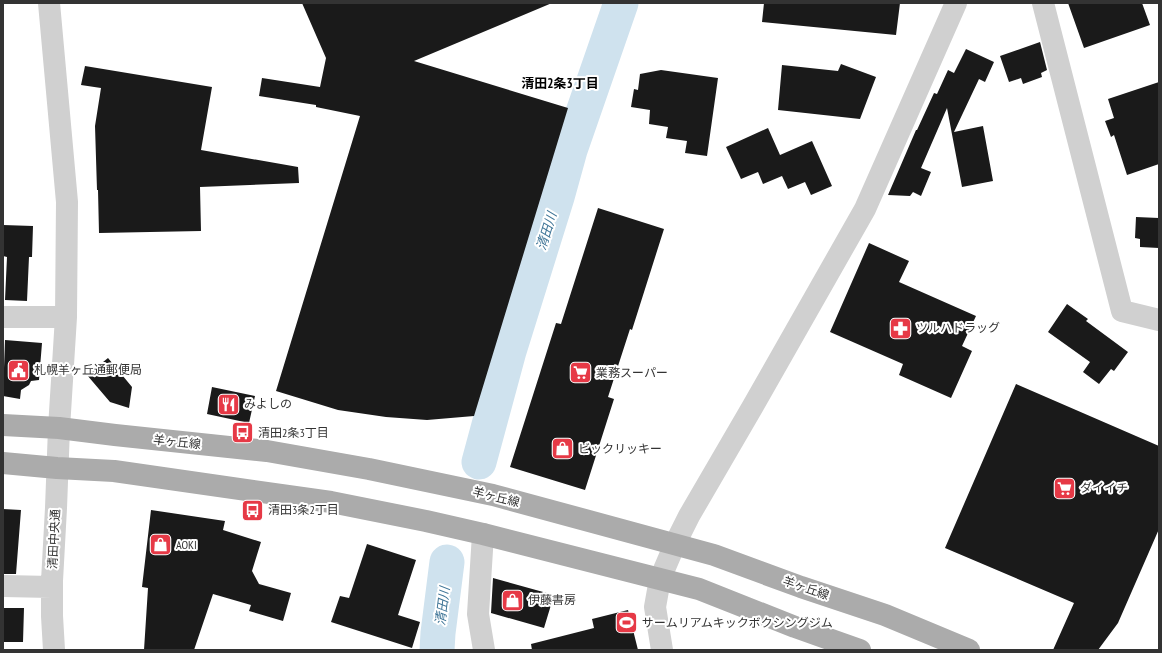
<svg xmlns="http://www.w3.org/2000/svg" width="1162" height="653" viewBox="0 0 1162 653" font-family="'PT Sans Narrow','Noto Sans JP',sans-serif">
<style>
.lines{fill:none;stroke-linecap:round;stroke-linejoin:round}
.river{stroke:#cfe2ee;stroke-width:35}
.building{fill:#1a1a1a}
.minor{stroke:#d0d0d0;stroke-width:22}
.major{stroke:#ababab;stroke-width:22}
.labels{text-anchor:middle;stroke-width:4;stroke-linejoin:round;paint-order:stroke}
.poi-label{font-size:12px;fill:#333;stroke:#fff;text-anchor:start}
.street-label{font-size:12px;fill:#333;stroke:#fff}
.neighbourhood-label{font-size:13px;font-weight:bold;fill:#000;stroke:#fff}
.water-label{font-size:13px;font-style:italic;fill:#3f7597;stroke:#fff}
</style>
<rect width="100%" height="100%" fill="#fff"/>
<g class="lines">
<!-- river -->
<path class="river" d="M 479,462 L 509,351 L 557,197 L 570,150 L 621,3
M 437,650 L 438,633 L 447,562"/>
</g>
<!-- building -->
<path class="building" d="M 302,3 L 552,3 L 414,61 L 568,108 L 474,416 L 427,420 L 386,417 L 338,410 L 276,391 L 360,116 L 316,107 L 316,105 L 259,96 L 262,78 L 320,87 L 326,58 Z
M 764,3 L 900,3 L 896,35 L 762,22 Z
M 1068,3 L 1142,3 L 1150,25 L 1084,48 Z
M 1040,42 L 1047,70 L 1041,73 L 1042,77 L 1023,84 L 1021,78 L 1009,82 L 1000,56 Z
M 966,49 L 994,62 L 985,82 L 979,79 L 954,132 L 983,126 L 993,181 L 962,187 L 947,108 L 921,168 L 931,172 L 921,196 L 913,192 L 910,196 L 888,195 L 916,130 L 917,130 L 934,93 L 937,94 L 948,70 L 954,73 Z
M 841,64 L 876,77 L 860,119 L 778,110 L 782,65 L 838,71 Z
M 85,66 L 212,87 L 201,150 L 298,167 L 299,183 L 200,187 L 201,231 L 99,233 L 98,190 L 97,190 L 95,126 L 101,88 L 81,85 Z
M 661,70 L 718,78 L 707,156 L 685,153 L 687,141 L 666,138 L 668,127 L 649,124 L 650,110 L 631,107 L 634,89 L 638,90 L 640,74 Z
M 1159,82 L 1159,164 L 1127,175 L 1114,135 L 1111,137 L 1105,121 L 1114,118 L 1108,99 Z
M 768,128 L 780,155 L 812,141 L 832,186 L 811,195 L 805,182 L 788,189 L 782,176 L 763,184 L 758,172 L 741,179 L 726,147 Z
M 598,208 L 664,229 L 632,330 L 630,329 L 608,397 L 614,399 L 585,490 L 510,467 L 556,323 L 561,324 Z
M 1136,217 L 1159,218 L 1159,248 L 1140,247 L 1140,239 L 1135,238 Z
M 3,225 L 33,226 L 32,257 L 29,257 L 27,301 L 5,300 L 7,257 L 3,256 Z
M 869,243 L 909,261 L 899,282 L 976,316 L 962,346 L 972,351 L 951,398 L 899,375 L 903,364 L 830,332 Z
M 1067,304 L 1088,319 L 1086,321 L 1128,352 L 1114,371 L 1111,369 L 1099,384 L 1083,372 L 1090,362 L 1048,332 Z
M 5,340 L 42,343 L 39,380 L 31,381 L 29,385 L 21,390 L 20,399 L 3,396 Z
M 108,358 L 132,387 L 129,408 L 110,402 L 87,375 Z
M 1016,384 L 1159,446 L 1159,529 L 1118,623 L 1098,650 L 1053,650 L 1074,603 L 945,548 Z
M 212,387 L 255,396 L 249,423 L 207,414 Z
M 3,509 L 21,510 L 16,574 L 3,574 Z
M 151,510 L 225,521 L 223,530 L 261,542 L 252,571 L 259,584 L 291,593 L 283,621 L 249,611 L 251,605 L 213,594 L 194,650 L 144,650 L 148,588 L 142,587 Z
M 367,544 L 416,560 L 398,615 L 420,622 L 412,648 L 331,622 L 340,596 L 349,598 Z
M 493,578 L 554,595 L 544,628 L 491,613 Z
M 3,608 L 24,608 L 23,642 L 3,642 Z
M 628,610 L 638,650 L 532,650 L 531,644 L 594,628 L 592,619 Z"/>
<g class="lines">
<!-- minor -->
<path class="minor" d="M 49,3 L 67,202 L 66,317 L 59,428 L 56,508 L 52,581 L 52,616 L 54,650
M 1043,3 L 1122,311 L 1159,320
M 3,317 L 66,317
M 483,534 L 478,614 L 484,650
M 3,586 L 52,587
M 662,650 L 655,607 L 660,579 L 675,544 L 689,516 L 753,406 L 865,209 L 956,3"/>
<!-- major -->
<path class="major" d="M 3,425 L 59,428 L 115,435 L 267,451 L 369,469 L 493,495 L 714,555 L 801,587 L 885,615 L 969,650
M 3,463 L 57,468 L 114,471 L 331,502 L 426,521 L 483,534 L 699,589 L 795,627 L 860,650"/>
</g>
<!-- icons -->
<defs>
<symbol id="pharmacy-square" viewBox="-11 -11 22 22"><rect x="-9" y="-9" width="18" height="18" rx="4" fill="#e63946" stroke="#fff"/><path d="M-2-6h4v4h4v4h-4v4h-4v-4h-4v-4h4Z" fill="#fff"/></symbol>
<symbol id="civic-square" viewBox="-11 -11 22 22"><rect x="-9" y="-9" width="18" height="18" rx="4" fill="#e63946" stroke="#fff"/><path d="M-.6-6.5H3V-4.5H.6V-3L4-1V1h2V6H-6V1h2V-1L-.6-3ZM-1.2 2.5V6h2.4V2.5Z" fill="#fff"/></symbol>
<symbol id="supermarket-square" viewBox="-11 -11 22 22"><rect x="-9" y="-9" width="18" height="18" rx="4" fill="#e63946" stroke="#fff"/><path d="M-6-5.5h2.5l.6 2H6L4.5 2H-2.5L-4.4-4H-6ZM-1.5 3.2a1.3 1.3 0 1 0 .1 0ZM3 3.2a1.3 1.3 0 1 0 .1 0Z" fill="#fff"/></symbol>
<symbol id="restaurant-square" viewBox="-11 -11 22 22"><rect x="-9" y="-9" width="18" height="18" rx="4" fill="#e63946" stroke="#fff"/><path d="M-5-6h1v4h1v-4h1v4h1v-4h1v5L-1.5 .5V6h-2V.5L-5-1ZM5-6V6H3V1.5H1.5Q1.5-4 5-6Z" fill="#fff"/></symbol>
<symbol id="bus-square" viewBox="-11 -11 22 22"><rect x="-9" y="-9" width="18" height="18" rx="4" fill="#e63946" stroke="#fff"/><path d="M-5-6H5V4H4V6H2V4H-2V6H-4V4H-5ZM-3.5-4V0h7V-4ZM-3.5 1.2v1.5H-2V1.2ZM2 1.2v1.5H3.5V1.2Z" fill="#fff"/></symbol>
<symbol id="shop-square" viewBox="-11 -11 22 22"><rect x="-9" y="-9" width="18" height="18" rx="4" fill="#e63946" stroke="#fff"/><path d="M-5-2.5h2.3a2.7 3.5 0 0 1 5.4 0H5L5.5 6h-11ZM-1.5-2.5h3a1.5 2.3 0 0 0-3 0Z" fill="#fff"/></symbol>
<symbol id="stadium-square" viewBox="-11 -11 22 22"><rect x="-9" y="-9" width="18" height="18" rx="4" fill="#e63946" stroke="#fff"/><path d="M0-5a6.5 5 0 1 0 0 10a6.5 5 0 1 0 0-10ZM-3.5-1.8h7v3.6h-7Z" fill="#fff"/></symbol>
</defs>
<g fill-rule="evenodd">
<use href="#pharmacy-square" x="888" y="316" width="25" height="25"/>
<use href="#civic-square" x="6" y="358" width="25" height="25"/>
<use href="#supermarket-square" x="568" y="360" width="25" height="25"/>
<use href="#restaurant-square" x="216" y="392" width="25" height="25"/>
<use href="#bus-square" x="230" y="420" width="25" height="25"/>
<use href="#shop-square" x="550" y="436" width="25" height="25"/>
<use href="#supermarket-square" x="1052" y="476" width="25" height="25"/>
<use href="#bus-square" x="240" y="498" width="25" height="25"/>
<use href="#shop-square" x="148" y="532" width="25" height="25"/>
<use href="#shop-square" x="500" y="588" width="25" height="25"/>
<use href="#stadium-square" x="614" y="610" width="25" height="25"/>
</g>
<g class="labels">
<!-- poi labels -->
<g class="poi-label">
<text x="916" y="332">ツルハドラッグ</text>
<text x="34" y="374">札幌羊ヶ丘通郵便局</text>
<text x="596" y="377">業務スーパー</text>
<text x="244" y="408">みよしの</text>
<text x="258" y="437">清田2条3丁目</text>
<text x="578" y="453">ビックリッキー</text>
<text x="1080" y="492">ダイイチ</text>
<text x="268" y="514">清田3条2丁目</text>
<text x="176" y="549">AOKI</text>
<text x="528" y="604">伊藤書房</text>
<text x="642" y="627">サームリアムキックボクシングジム</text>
</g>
<!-- street labels -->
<g class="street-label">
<text transform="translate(177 442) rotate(6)" y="4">羊ヶ丘線</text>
<text transform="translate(496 497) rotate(14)" y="4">羊ヶ丘線</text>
<text transform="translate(54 539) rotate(-87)" y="4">清田中央通</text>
<text transform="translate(806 588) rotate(19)" y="4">羊ヶ丘線</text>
</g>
<!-- neighbourhood labels -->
<g class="neighbourhood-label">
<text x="560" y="88">清田2条3丁目</text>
</g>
<!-- water labels -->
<g class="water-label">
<text transform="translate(546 231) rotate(-73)" y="5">清田川</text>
<text transform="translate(442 606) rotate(-83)" y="5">清田川</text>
</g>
</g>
<!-- border -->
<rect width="1162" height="653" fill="none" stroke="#333333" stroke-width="8"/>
</svg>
